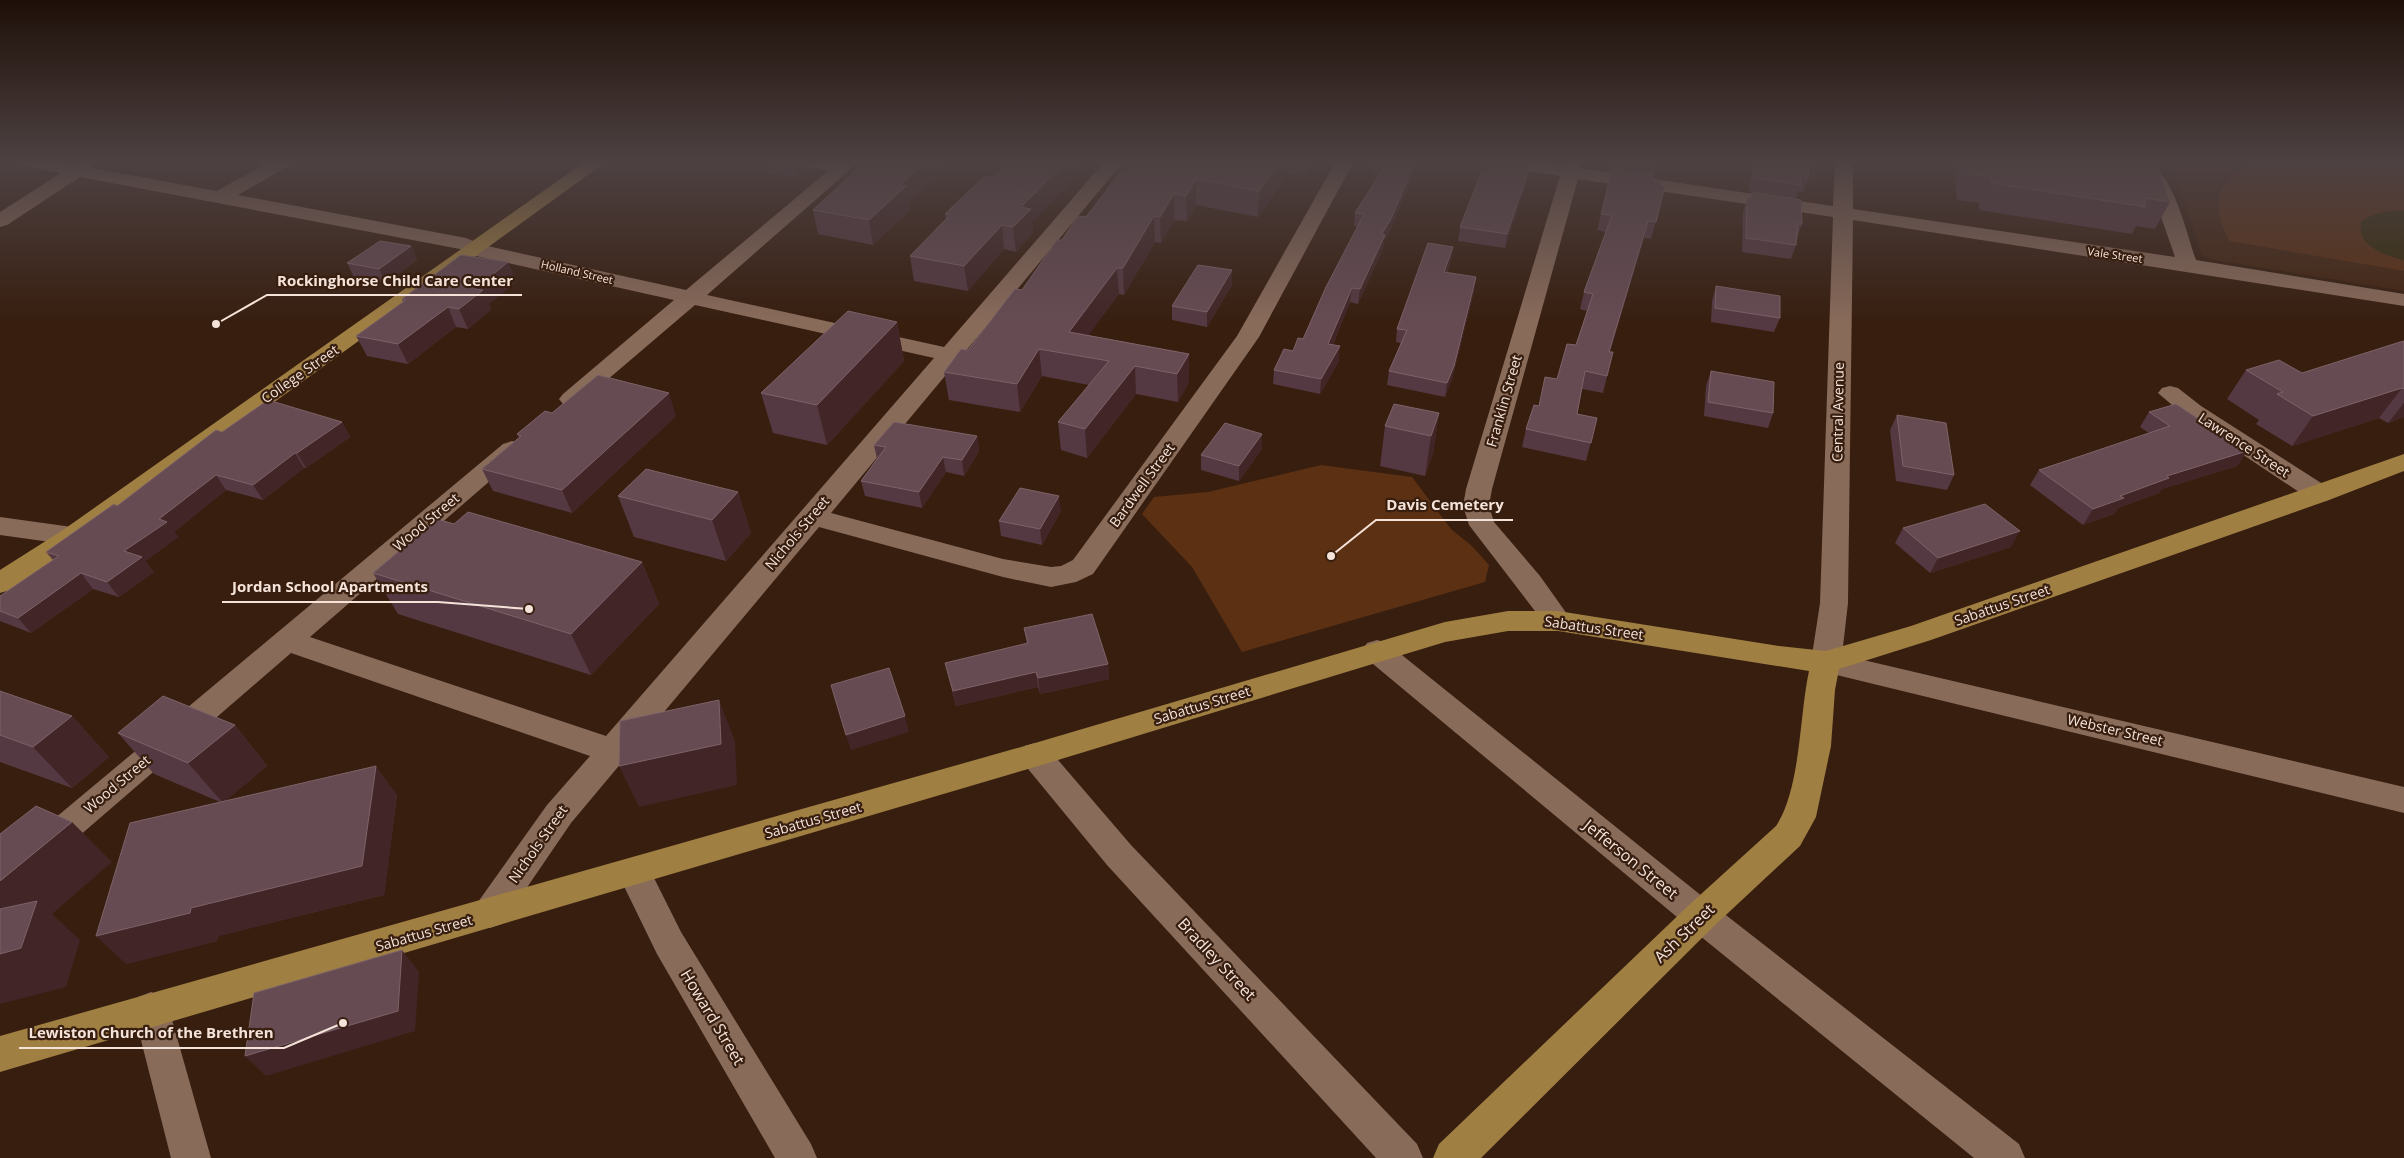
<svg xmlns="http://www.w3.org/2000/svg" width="2404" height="1158" viewBox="0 0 2404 1158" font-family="'Open Sans',sans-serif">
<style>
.built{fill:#442511}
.green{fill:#5c3013}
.sand{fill:#352c0b}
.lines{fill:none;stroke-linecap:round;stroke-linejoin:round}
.minor{fill:#896b5a;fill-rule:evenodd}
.major{fill:#a07f43;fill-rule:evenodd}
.wall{fill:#553942}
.shaded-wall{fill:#422627}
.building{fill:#664b53;stroke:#7d6368}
.labels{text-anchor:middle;stroke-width:4.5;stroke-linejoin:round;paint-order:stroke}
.far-street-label{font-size:11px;fill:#f5e3da;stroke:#371e0f}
.street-label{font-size:14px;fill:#f5e3da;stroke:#371e0f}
.near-street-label{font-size:16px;fill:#f5e3da;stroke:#371e0f}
.leader{fill:none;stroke:#f5e3da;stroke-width:2}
.callout-dot{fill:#f5e3da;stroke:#371e0f;stroke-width:2}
.callout-label{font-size:15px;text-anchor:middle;font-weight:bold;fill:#f5e3da;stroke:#371e0f;stroke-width:4.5;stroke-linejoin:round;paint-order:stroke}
</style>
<rect width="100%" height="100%" fill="#371e0f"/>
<!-- built -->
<path class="built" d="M 1819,161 L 1818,181 L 1691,162 L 1692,161 Z
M 2151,161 L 2404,161 L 2404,291 L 2214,260 L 2206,257 L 2201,253 L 2175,175 L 2169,169 Z"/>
<!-- green -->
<path class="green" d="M 2274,161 L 2358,161 L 2404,166 L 2404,271 L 2229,241 C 2204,192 2224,171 2274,161 Z
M 1321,465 L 1412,477 L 1451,529 L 1473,547 L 1489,565 L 1485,582 L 1242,652 L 1192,567 L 1142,514 L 1154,497 L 1208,492 Z"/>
<!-- sand -->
<path class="sand" d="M 2404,211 L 2404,260 C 2385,256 2354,245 2362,221 C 2374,212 2389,210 2404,211 Z"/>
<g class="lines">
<!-- minor -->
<path class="minor" d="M 18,161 C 36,161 53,162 71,164 C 78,164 83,160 91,162 L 92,168 L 217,191 L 270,161 L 292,161 L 290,165 L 238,195 L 466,238 L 483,245 L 686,290 L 828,171 L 800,165 L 798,161 L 860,161 L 707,295 L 944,347 L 1105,161 L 1124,161 L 831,513 L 1003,559 L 1051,567 L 1061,566 L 1073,560 L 1237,336 L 1336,161 L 1354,161 L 1259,337 L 1093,574 L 1076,582 L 1051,587 L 1003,577 L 819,527 L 571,823 L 502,924 L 490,928 L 478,924 L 473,913 L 478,902 L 547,805 L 590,756 L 291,653 L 12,894 L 0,899 L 0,864 L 503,444 L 512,441 L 521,444 L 524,449 L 521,454 L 310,637 L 606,736 L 934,358 L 695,305 L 579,404 L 571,406 L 563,404 L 559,399 L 563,394 L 674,300 L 476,256 L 460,249 L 80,177 L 7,225 L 0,227 L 0,212 L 61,173 L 20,165 Z
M 1490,161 L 1536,161 L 1563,165 L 1565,161 L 1583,161 L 1581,168 L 1833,206 L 1835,161 L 1853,161 L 1853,209 L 2175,257 L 2149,182 L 2122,161 C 2129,161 2139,159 2145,161 C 2173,169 2187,235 2196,260 L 2404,294 L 2404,306 L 1853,220 L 1848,603 L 1842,655 L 2404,787 L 2404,813 L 1816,670 L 1811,662 L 1820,603 L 1833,217 L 1578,179 L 1492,489 L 1489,506 L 1494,522 L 1540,576 L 1572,621 L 1568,628 L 1558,631 L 1548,628 L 1469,525 L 1463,506 L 1466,489 L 1560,176 L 1499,167 L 1492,165 Z
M 2170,386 L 2178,388 L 2201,406 L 2329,488 L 2333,494 L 2329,500 L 2320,502 L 2311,500 L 2185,416 L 2158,393 L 2162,388 Z
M 0,517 L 72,527 L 81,530 L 85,536 L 81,542 L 72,545 L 0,535 Z
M 1377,640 L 1387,643 L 1713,905 L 2019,1144 L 2025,1158 L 1974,1158 L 1689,927 L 1367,659 L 1362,651 L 1367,643 Z
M 1035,743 L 1046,746 L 1131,845 L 1417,1144 L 1423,1158 L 1376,1158 L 1107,865 L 1024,764 L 1019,755 L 1024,746 Z
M 634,858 L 646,862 L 681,932 L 811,1144 L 817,1158 L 775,1158 L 657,954 L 617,872 L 622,862 Z
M 151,992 L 164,997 L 169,1009 L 211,1158 L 171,1158 L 133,1009 L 138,997 Z"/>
<!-- major -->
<path class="major" d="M 586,161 L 607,161 L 81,542 L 10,590 L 0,593 L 0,570 L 63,530 Z
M 2404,454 L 2404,471 L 2329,500 L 1931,640 L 1839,669 L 1835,690 L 1831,746 L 1816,817 L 1800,846 L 1713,927 L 1481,1158 L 1433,1158 L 1439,1144 L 1689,905 L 1776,826 C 1801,788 1799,717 1809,671 L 1558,631 L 1508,631 L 1445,642 L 1035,767 L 0,1072 L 0,1036 L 1035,743 L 1445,622 L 1508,611 L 1558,611 L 1779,646 L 1826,651 L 1911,626 Z"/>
</g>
<!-- wall -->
<path class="wall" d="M 765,161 L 806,161 L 808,169 L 798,178 L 767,173 Z
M 1131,161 L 1316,161 L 1306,176 L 1283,172 L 1282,184 L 1258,217 L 1196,205 L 1187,221 L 1174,220 L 1161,243 L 1155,242 L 1124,295 L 1119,294 L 1088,335 L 1189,354 L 1189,382 L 1178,402 L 1136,394 L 1087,458 L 1061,450 L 1058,422 L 1089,385 L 1042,376 L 1020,412 L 949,400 L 944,372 L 968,350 L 1022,290 L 1062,240 L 1086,217 Z
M 1374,161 L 1419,161 L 1390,231 L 1384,242 L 1383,249 L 1358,304 L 1350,302 L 1333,345 L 1339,361 L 1320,394 L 1273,384 L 1274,370 L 1293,351 L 1303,339 L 1358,227 L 1354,226 L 1355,213 L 1380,174 L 1372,172 Z
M 1610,161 L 1657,161 L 1653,181 L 1661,186 L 1665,186 L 1651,239 L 1644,238 L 1610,352 L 1613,352 L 1603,393 L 1582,389 L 1577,414 L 1597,418 L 1586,461 L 1522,447 L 1526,429 L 1539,406 L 1557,379 L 1576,345 L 1587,311 L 1580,309 L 1584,292 L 1606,232 L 1597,230 L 1614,162 Z
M 1755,161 L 1809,161 L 1808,179 L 1803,192 L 1798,191 L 1796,199 L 1749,191 L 1751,174 Z
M 1954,161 L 2155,161 L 2170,202 L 2155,229 L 2136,226 L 2132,234 L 1979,210 L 1979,203 L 1957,200 Z
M 993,178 L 1070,183 L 1032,222 L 1033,233 L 1016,252 L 1004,249 L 968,291 L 914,281 L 910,256 L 946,219 L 945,214 Z
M 1528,178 L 1505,248 L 1458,241 L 1460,227 Z
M 1752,192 L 1802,224 L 1797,238 L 1796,245 L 1791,259 L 1742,252 L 1743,212 L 1747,198 L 1750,198 Z
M 909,204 L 910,210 L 873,245 L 818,234 L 813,210 Z
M 411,246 L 417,260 L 386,283 L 354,277 L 347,263 Z
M 1453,247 L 1451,260 L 1447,273 L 1474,291 L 1452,379 L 1445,397 L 1387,385 L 1389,371 L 1401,343 L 1396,342 L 1397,329 Z
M 516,281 L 489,304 L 491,310 L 468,329 L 456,327 L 408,364 L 367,356 L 356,336 L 403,302 L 402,299 Z
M 1232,285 L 1207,327 L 1172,320 L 1172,306 Z
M 1716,286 L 1780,318 L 1774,332 L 1711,322 L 1712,301 Z
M 897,322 L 904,361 L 827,445 L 773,433 L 761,393 Z
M 2404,341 L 2404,417 L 2388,423 L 2379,418 L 2292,446 L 2256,424 L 2259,420 L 2227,399 L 2246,370 L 2302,373 Z
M 1711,371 L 1773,413 L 1768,428 L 1704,416 L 1706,386 Z
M 2149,412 L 2247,451 L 2237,466 L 2162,489 L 2159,493 L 2118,508 L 2114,514 L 2083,525 L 2030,485 L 2039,470 L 2149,433 L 2140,427 Z
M 552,413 L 676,416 L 572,513 L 493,491 L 482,469 L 519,438 L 517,434 Z
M 1439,413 L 1433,453 L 1425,476 L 1380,466 L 1385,426 Z
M 1897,415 L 1954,475 L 1947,490 L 1896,481 L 1890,430 Z
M 342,422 L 350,437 L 306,468 L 304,468 L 263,500 L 226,490 L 174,532 L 178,537 L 145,561 L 154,572 L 119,597 L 93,589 L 31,633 L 0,621 L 0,596 L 53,560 L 46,552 L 117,506 L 222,432 Z
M 1262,434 L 1262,449 L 1239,481 L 1201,470 L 1201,455 Z
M 977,436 L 979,451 L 964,476 L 946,472 L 922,508 L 865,496 L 861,481 L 877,459 L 874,445 Z
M 738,492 L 751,533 L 726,561 L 634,537 L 618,496 Z
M 1061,511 L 1042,545 L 1001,536 L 999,521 Z
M 454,524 L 642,562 L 659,604 L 591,675 L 398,614 L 373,573 Z
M 1903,528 L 2011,547 L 1930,573 L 1895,543 Z
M 1024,628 L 1108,664 L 1109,679 L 1040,694 L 1038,687 L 956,706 L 945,663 L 1027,644 Z
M 0,691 L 72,716 L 109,757 L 72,788 L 0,762 Z
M 235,725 L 267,766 L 225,801 L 397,795 L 384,895 L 218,936 L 217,941 L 126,964 L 220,802 L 154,774 L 118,733 Z"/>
<!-- shaded-wall -->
<path class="shaded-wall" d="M 794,161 L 806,161 L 808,169 L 798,178 Z
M 926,161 L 954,161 L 909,204 L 910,210 L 873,245 L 869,220 L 900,185 Z
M 1067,161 L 1090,161 L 1070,183 L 1032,222 L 1033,233 L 1016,252 L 1013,227 L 1021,207 Z
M 1281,161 L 1283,161 L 1282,184 L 1258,217 L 1259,191 Z
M 1308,161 L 1316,161 L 1306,176 L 1307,162 Z
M 1415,161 L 1419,161 L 1390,231 L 1384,242 L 1383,249 L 1358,304 L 1360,289 L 1382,234 Z
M 1531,164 L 1528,178 L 1505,248 L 1507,234 Z
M 1196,179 L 1196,205 L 1187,221 L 1186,196 Z
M 1174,194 L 1174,220 L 1161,243 L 1160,217 Z
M 1154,216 L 1155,242 L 1124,295 L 1123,268 Z
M 1648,221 L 1644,238 L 1605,369 L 1609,352 Z
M 1002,225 L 1004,249 L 968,291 L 964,266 Z
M 411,246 L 417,260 L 386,283 L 379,269 Z
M 1453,247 L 1451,260 L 1442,285 L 1444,272 Z
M 508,262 L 516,281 L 489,304 L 491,310 L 468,329 L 459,309 L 475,289 Z
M 1117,268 L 1119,294 L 1074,355 L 1069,332 Z
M 1232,270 L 1232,285 L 1207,327 L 1207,312 Z
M 1476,277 L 1474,291 L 1452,379 L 1445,397 L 1447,383 Z
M 1352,288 L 1350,302 L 1327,359 L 1328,344 Z
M 448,307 L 456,327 L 408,364 L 398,344 Z
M 897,322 L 904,361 L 827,445 L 817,405 Z
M 1340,346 L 1339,361 L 1320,394 L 1321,379 Z
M 1039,349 L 1042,376 L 1020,412 L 1017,384 Z
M 1189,354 L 1189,382 L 1178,402 L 1177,374 Z
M 1135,366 L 1136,394 L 1087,458 L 1085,429 Z
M 2402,388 L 2379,418 L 2292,446 L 2313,416 Z
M 669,393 L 676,416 L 572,513 L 562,490 Z
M 2404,403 L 2404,417 L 2388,423 Z
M 1439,413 L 1433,453 L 1425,476 L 1431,436 Z
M 342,422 L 350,437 L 306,468 L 297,453 Z
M 1262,434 L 1262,449 L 1239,481 L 1239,466 Z
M 977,436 L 979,451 L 964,476 L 962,460 Z
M 2247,451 L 2237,466 L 2162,489 L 2159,493 L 2118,508 L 2114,514 L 2083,525 L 2093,509 L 2120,496 L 2167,476 Z
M 295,453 L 304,468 L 263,500 L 253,485 Z
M 943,457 L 946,472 L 922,508 L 919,492 Z
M 216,475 L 226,490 L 174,532 L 178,537 L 145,561 L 154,572 L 119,597 L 107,582 L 124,551 L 159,519 Z
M 738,492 L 751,533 L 726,561 L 712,520 Z
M 1059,496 L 1061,511 L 1042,545 L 1040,529 Z
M 2020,531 L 2011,547 L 1930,573 L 1938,558 Z
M 642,562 L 659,604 L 591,675 L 571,634 Z
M 81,573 L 93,589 L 31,633 L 18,618 Z
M 1108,664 L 1109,679 L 1040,694 L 1038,678 Z
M 1036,672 L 1038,687 L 956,706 L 953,691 Z
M 719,700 L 735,741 L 737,785 L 639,807 L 619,766 Z
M 72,716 L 109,757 L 72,788 L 33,747 Z
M 905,716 L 909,732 L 851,750 L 846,735 Z
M 235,725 L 267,766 L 223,803 L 188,763 Z
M 376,766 L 397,795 L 384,895 L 218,936 L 217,941 L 126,964 L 96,936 L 191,908 Z
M 72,822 L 112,862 L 52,914 L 80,940 L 66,987 L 0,1004 L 0,881 Z
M 402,950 L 419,972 L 415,1031 L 266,1076 L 245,1056 Z"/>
<!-- building -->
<path class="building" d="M 866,161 L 926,161 L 900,185 L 906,186 L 869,220 L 813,210 Z
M 1009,161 L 1067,161 L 1021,207 L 1031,209 L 1013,227 L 1002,225 L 964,266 L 910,256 L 950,215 L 945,214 L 969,191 L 985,176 L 993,178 Z
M 1131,161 L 1281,161 L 1259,191 L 1196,179 L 1186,196 L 1174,194 L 1160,217 L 1154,216 L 1123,268 L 1117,268 L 1069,332 L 1189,354 L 1177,374 L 1135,366 L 1085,429 L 1058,422 L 1109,361 L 1039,349 L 1017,384 L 944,372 L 961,349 L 968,350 L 1015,289 L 1022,290 L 1057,240 L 1062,240 L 1078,216 L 1086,217 L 1121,171 L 1123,171 Z
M 1387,161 L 1415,161 L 1392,217 L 1382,234 L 1385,235 L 1360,289 L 1352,288 L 1328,344 L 1340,346 L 1321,379 L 1274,370 L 1284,349 L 1293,351 L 1298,338 L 1303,339 L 1326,287 L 1364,214 L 1355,213 L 1388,161 Z
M 1501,161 L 1508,161 L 1531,164 L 1507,234 L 1460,227 L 1485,163 L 1500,166 Z
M 1620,161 L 1657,161 L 1656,166 Z
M 1755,161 L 1809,161 L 1808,179 L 1800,177 L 1801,185 L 1753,178 Z
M 1967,161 L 2155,161 L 2170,202 L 2144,198 L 2146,207 L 1991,183 L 1990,177 L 1968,174 Z
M 1612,169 L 1654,175 L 1653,181 L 1661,182 L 1661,186 L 1665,186 L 1656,222 L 1648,221 L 1609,352 L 1613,352 L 1607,376 L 1585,371 L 1577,414 L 1597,418 L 1591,443 L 1526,429 L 1534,405 L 1539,406 L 1545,377 L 1557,379 L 1567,344 L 1576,345 L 1593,294 L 1584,292 L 1612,215 L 1601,214 Z
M 1752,192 L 1801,200 L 1802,224 L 1798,224 L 1796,245 L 1746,238 L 1747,198 L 1751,198 Z
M 380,241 L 411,246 L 379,269 L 347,263 Z
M 1428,243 L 1453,247 L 1444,272 L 1476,277 L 1454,366 L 1447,383 L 1389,371 L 1407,330 L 1397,329 Z
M 461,255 L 508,262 L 475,289 L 483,290 L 459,309 L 448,307 L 398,344 L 356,336 L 406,300 L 402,299 Z
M 1198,265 L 1232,270 L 1207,312 L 1172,306 Z
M 1716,286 L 1780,296 L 1780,318 L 1715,308 Z
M 848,311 L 897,322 L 817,405 L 761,393 Z
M 2404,341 L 2404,389 L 2402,388 L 2313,416 L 2277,394 L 2283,392 L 2246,370 L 2279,360 L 2302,373 L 2397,343 Z
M 1711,371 L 1774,382 L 1773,413 L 1708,402 Z
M 598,375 L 669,393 L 562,490 L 482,469 L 521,436 L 517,434 L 545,411 L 552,413 Z
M 268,400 L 342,422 L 297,453 L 295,453 L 253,485 L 216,475 L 159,519 L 167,522 L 124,551 L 142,557 L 107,582 L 81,573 L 18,618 L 0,611 L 0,596 L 59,556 L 46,552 L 114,504 L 117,506 L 216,430 L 222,432 Z
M 1394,404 L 1439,413 L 1431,436 L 1385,426 Z
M 2176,404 L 2247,451 L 2167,476 L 2169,478 L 2120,496 L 2124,498 L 2093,509 L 2039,470 L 2170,426 L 2149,412 Z
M 1897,415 L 1946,423 L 1954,475 L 1903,466 Z
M 894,422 L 977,436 L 962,460 L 943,457 L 919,492 L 861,481 L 886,447 L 874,445 Z
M 1225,423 L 1262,434 L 1239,466 L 1201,455 Z
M 646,469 L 738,492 L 712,520 L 618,496 Z
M 1020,488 L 1059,496 L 1040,529 L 999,521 Z
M 1985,504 L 2020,531 L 1938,558 L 1903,528 Z
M 468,512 L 642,562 L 571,634 L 373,573 L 437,519 L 454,524 Z
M 1092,614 L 1108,664 L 1038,678 L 1036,672 L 953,691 L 945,663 L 1028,643 L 1024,628 Z
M 889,668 L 905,716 L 846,735 L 831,685 Z
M 0,691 L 72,716 L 33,747 L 0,735 Z
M 163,696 L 235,725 L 188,763 L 118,733 Z
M 719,700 L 721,744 L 619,766 L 620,721 Z
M 376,766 L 362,866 L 191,908 L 190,913 L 96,936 L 130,823 Z
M 36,806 L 72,822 L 0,881 L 0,834 Z
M 37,901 L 21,948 L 0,954 L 0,909 Z
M 402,950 L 398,1011 L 245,1056 L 254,993 Z"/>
<!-- sky -->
<linearGradient id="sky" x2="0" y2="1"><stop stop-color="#1e1008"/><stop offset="0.5" stop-color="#4d4142"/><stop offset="1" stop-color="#4d4142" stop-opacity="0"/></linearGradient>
<rect width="2404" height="323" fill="url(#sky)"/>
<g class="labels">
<!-- far-street labels -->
<g class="far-street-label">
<text transform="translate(2115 255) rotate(8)" y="4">Vale Street</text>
<text transform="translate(577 272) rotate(13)" y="4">Holland Street</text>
</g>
<!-- street labels -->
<g class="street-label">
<text transform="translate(300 374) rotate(-35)" y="5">College Street</text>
<text transform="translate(1504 401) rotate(-74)" y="5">Franklin Street</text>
<text transform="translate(1838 412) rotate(-89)" y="5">Central Avenue</text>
<text transform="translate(2244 445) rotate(33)" y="5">Lawrence Street</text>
<text transform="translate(1142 485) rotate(-54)" y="5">Bardwell Street</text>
<text transform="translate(426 522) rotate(-40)" y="5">Wood Street</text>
<text transform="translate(797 533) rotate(-50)" y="5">Nichols Street</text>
<text transform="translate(2002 605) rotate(-19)" y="5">Sabattus Street</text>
<text transform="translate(1594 628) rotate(8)" y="5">Sabattus Street</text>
<text transform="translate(1202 705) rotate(-17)" y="5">Sabattus Street</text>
<text transform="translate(2115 730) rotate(13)" y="5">Webster Street</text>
<text transform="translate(117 784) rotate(-40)" y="5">Wood Street</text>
<text transform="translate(813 820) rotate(-16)" y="5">Sabattus Street</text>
<text transform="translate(538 844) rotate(-55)" y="5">Nichols Street</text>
<text transform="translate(424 933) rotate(-16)" y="5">Sabattus Street</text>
</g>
<!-- near-street labels -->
<g class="near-street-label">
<text transform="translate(1631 859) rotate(39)" y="6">Jefferson Street</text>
<text transform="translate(1684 933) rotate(-44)" y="6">Ash Street</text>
<text transform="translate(1217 959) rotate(47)" y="6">Bradley Street</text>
<text transform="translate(713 1017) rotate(59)" y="6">Howard Street</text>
</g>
</g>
<!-- callouts -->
<path class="leader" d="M216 324L267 295H522M1331 556L1376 520H1513M529 609L438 602H222M343 1023L284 1048H19"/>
<g class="callout-dot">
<circle cx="216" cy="324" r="5"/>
<circle cx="1331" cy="556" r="5"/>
<circle cx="529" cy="609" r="5"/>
<circle cx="343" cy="1023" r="5"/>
</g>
<g class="callout-label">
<text x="395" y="286">Rockinghorse Child Care Center</text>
<text x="1445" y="510">Davis Cemetery</text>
<text x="330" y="592">Jordan School Apartments</text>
<text x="151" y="1038">Lewiston Church of the Brethren</text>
</g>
</svg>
